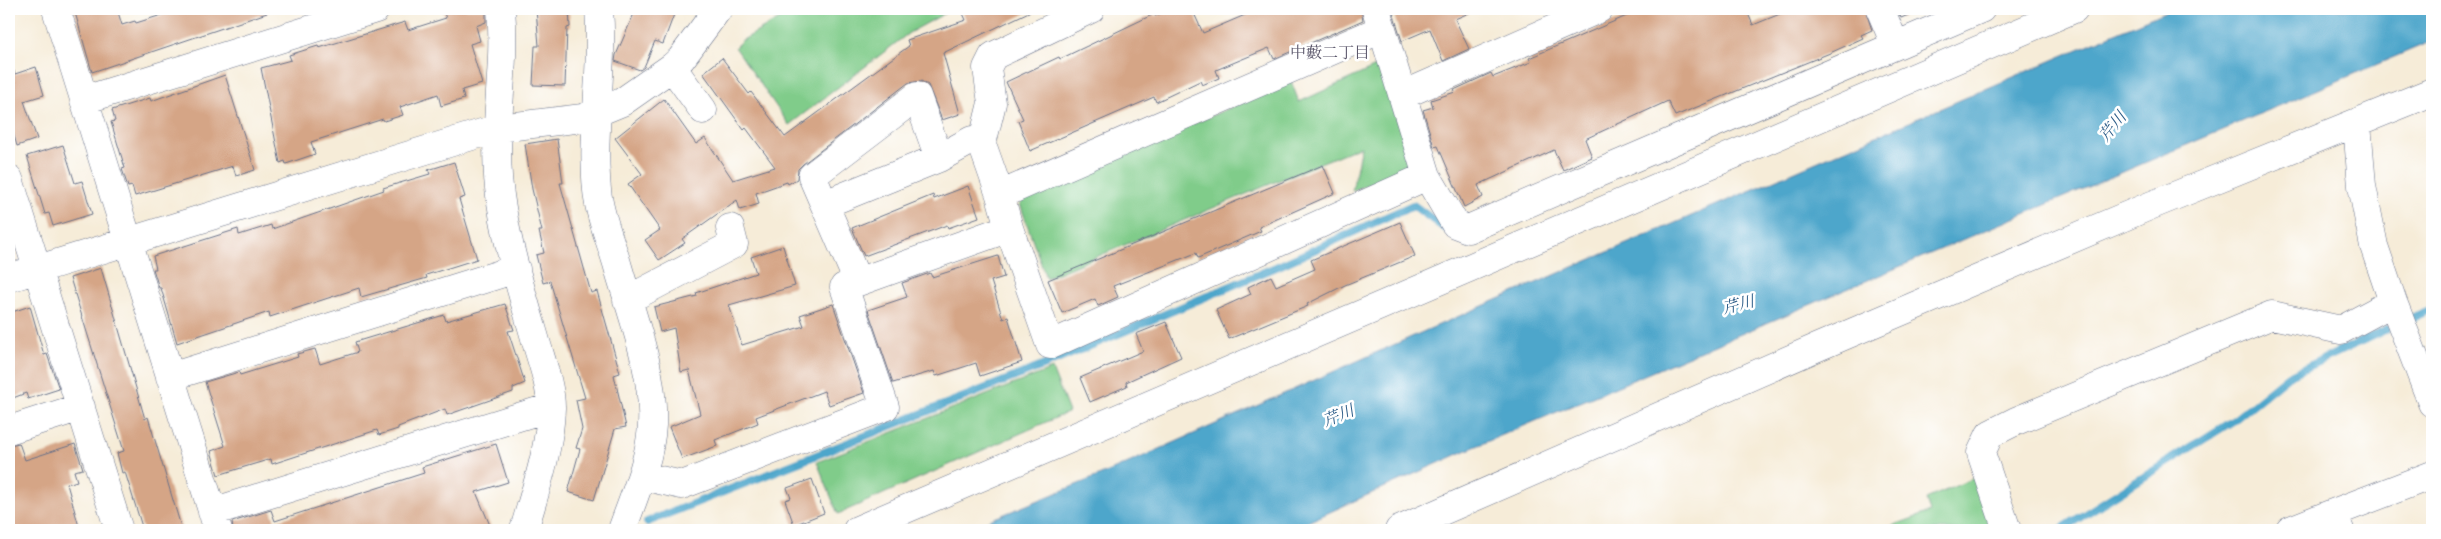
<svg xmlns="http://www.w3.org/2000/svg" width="2441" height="539" viewBox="0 0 2441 539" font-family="Cardo,'Noto Serif JP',serif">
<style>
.green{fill:#80cc8a;stroke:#4e7e74}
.water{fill:#4ea6cb;stroke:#346a94}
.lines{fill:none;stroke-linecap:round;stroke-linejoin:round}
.stream{stroke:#4ea6cb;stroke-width:8}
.building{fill:#d5a586}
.minor-casing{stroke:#687189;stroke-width:29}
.minor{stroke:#fff;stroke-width:28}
.labels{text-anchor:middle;stroke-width:5;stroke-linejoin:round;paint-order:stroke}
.neighbourhood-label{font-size:16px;fill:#5c586c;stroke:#fff}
.water-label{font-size:16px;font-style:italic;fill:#2f5f8a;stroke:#fff}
</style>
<rect width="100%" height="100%" fill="#fff"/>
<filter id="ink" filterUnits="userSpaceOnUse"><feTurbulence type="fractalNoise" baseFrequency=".02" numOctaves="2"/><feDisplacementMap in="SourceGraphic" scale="10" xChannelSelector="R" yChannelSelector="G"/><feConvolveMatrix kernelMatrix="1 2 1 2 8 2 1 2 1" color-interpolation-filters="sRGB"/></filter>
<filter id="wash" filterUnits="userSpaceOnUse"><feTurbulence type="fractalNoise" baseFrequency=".0096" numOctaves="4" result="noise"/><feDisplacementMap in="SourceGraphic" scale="20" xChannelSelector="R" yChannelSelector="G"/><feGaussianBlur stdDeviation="1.12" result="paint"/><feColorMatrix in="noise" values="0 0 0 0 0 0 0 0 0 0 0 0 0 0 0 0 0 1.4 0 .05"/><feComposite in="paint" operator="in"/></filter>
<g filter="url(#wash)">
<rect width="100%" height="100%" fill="#f6ecd8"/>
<!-- green -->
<path class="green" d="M 797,9 L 964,9 L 949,11 L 909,33 L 789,125 L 735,47 L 741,41 Z
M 1380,65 L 1413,168 L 1352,191 L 1361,146 L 1046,278 L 1020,204 L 1024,198 L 1291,81 L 1299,102 Z
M 1052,369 L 1069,412 L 838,514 L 817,462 Z
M 1974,478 L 1993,530 L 1887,530 L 1886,528 L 1930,512 L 1926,499 Z"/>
<!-- water -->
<path class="water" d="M 2171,9 L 2432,9 L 2432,41 L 1472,448 L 1290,530 L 965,530 L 1108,472 L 1427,330 Z"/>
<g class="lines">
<!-- stream -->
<path class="stream" d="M 2409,319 L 2432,309
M 647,522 L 1040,367 L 1276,267 L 1413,205 L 1444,228
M 2060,530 L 2234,420 L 2288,376 L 2387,329"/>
</g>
<g id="blocks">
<!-- building -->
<path class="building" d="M 74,9 L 117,9 L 122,25 L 135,21 L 136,23 L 181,9 L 267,9 L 267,13 L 92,72 Z
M 442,9 L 486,9 L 486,22 L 476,26 L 480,41 L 470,44 L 482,84 L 462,90 L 464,99 L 441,106 L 438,94 L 400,107 L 403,115 L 384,121 L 383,119 L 311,142 L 315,154 L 286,164 L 285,161 L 280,163 L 261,68 L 291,60 L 289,55 L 318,46 L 319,48 L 405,22 L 408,30 L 446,18 Z
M 536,9 L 569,9 L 570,27 L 567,28 L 565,86 L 533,85 L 535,46 L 539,46 Z
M 636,9 L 676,9 L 663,44 L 655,41 L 644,67 L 640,70 L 615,61 L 616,55 Z
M 961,9 L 1035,9 L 943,53 L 960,114 L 942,120 L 928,85 L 921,81 L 908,83 L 803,164 L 798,169 L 797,179 L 788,184 L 787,182 L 756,193 L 759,204 L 740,210 L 737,200 L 682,239 L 685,243 L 659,260 L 645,240 L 660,230 L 628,184 L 642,174 L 615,138 L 664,99 L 696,144 L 705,138 L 733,180 L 775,167 L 746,128 L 744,130 L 703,73 L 722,58 L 749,94 L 751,92 L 785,137 L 909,46 L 907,40 L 966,20 Z
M 1171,9 L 1192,9 L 1203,33 L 1259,9 L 1361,9 L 1363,20 L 1274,59 L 1269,48 L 1216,70 L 1219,78 L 1202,85 L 1200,81 L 1156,102 L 1154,97 L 1030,151 L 1018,121 L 1023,119 L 1006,82 L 1059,57 L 1060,59 L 1154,14 L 1155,16 Z
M 1392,9 L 1478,9 L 1455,19 L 1469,49 L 1443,61 L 1430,29 L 1402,41 Z
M 1643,9 L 1746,9 L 1753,25 L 1792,9 L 1865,9 L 1872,30 L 1861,35 L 1863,38 L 1830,53 L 1675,116 L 1668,101 L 1585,139 L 1592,157 L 1563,170 L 1554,150 L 1478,185 L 1483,197 L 1464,207 L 1438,146 L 1434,147 L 1423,110 L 1433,107 L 1431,100 L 1455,92 L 1454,90 L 1491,73 L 1493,77 L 1531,62 L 1529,58 Z
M 1897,9 L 1923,9 L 1901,18 Z
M 12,66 L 15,74 L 36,67 L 44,95 L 24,101 L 37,139 L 17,146 L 9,118 L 9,67 Z
M 225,75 L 255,170 L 236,176 L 233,166 L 135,196 L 132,186 L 128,187 L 122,169 L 125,168 L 111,122 L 115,121 L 112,110 L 150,98 L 151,101 Z
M 557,139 L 563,183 L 560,183 L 591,293 L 597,291 L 610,337 L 620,373 L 614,375 L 626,427 L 615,429 L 594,500 L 568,492 L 580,449 L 576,448 L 582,429 L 576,400 L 585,398 L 550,281 L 543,283 L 536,255 L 544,253 L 539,231 L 542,231 L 532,189 L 525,144 Z
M 63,145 L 75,183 L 82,181 L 92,214 L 53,226 L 49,213 L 45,214 L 27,156 Z
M 454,162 L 465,197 L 459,199 L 477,259 L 426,275 L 427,278 L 406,284 L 361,297 L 359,288 L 270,317 L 269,312 L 177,343 L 161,288 L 159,288 L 153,269 L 156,269 L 153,256 L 238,229 L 239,235 L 271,225 L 272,229 L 384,190 L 383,188 L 430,174 L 428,170 Z
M 1323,165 L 1335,193 L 1259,227 L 1261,231 L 1198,258 L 1196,253 L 1113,286 L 1118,297 L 1098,306 L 1095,299 L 1062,313 L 1048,280 Z
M 968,186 L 979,217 L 948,228 L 947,225 L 864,256 L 852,228 L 933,195 L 934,199 Z
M 1400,222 L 1415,256 L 1345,285 L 1307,304 L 1308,306 L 1229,339 L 1216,310 L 1251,294 L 1248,287 L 1271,276 L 1276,286 L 1315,269 L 1311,260 Z
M 783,246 L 795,286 L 729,305 L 742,345 L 804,326 L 800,315 L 833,304 L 864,393 L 829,405 L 824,391 L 756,417 L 758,423 L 715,440 L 717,446 L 682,459 L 669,427 L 700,414 L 689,370 L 681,372 L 674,328 L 660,332 L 654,307 L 697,296 L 696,293 L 756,273 L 751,257 Z
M 998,256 L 1004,277 L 991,281 L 1003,319 L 1008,317 L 1022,362 L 980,376 L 976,363 L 936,376 L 934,371 L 893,383 L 868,310 L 907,297 L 902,283 L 930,273 L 932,277 Z
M 101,268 L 145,419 L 148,417 L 182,530 L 143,530 L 125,472 L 122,473 L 117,453 L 124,451 L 70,278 Z
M 505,304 L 514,330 L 508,331 L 525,383 L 513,388 L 513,392 L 447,415 L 445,409 L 398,427 L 398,429 L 379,435 L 377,430 L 272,464 L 271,459 L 218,475 L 211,451 L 225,446 L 205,382 L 239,372 L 240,375 L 298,357 L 297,354 L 315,349 L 320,364 L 358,352 L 355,342 L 444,315 L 446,321 Z
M 30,306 L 44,355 L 47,354 L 59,389 L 28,399 L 26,393 L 13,398 L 9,384 L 9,313 Z
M 1166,322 L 1181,357 L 1126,382 L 1127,386 L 1090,402 L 1080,378 L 1143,351 L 1136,334 Z
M 19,443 L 25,460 L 75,444 L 83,469 L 74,471 L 77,481 L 67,484 L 80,530 L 9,530 L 9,445 Z
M 496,444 L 508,482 L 476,492 L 492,530 L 233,530 L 232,522 L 271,510 L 275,521 L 424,473 L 422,467 Z
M 812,479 L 824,513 L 794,525 L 785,500 L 791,498 L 787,488 Z"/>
</g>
</g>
<g filter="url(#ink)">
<use href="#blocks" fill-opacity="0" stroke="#687189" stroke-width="1"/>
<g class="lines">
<defs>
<path id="minor" d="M 56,9 L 218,530
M 501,9 C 507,73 490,138 501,202 C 508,248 522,293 535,338 C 541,360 551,385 551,408 C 550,449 535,491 524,530
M 599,9 C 604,69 591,130 597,190 C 599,215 611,242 618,267 C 632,316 655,374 652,425 C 650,461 634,496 622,530
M 1376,9 L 1427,176 L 1455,224 L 1468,229 L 1981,9
M 1880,9 L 1895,44
M 672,67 L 703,110
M 1403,95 L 1599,9
M 84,100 L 376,9
M 9,179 L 119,530
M 1000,195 L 982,144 L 992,103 L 987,68 L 993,56 L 1091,9
M 825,204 L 939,158 L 972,140 L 982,144
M 1009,228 L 1050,345 L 1427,176
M 9,278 L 498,128 L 583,118 L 622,102 L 672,67 L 681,59 L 718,9
M 858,282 L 812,176 L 917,96 L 939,158
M 627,300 L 734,244 L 730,228
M 2393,302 L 2432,403
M 170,377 L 516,269
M 9,430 L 81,407
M 642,476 L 682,485 L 885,407 L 844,287 L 1009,228 L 1000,195 L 1382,29
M 212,512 L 551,407
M 2333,513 L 2432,475
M 857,530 L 2074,9
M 1399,530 L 1818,347 L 2152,205 L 2432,92
M 2007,530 L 1981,453 L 1990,434 L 2016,421 L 2272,315 L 2341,330 L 2393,302 L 2374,246 L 2362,186 L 2357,124
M 2290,530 L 2333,513 L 2340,530"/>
</defs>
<!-- minor casing -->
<use href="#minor" class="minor-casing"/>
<!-- minor -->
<use href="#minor" class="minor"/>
</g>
</g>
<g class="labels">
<!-- neighbourhood labels -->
<g class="neighbourhood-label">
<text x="1330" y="58">中藪二丁目</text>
</g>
<!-- water labels -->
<g class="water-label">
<text transform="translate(2112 126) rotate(-51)" y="6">芹川</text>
<text transform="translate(1738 304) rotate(-14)" y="6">芹川</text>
<text transform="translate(1338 415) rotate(-22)" y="6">芹川</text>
</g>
</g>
<!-- margin -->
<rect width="2441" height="539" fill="none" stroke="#fff" stroke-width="30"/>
</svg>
